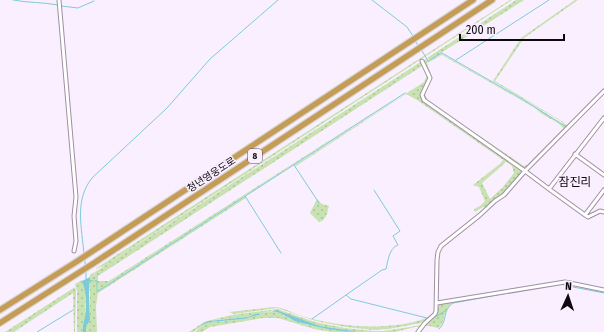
<svg xmlns="http://www.w3.org/2000/svg" width="604" height="332" viewBox="0 0 604 332" font-family="'Fira Sans Condensed','Noto Sans KR',sans-serif">
<style>
.grass{fill:url(#grass-dots);fill-rule:evenodd}
.water{fill:#7cccd8}
.lines{fill:none;stroke-linecap:round;stroke-linejoin:round}
.stream{stroke:#7cccd8;stroke-width:1}
.street-casing{stroke:#9e90a2;stroke-width:5}
.highway-casing{stroke:#d8d8d9;stroke-width:8}
.street{stroke:#fff;stroke-width:3}
.highway{stroke:#c49c55;stroke-width:5.5}
.labels{text-anchor:middle;stroke-width:3;stroke-linejoin:round;paint-order:stroke}
.shield{fill:#faeffe;stroke:#554e57;stroke-width:1}
.shield-label{font-size:9px;font-weight:bold;fill:#0e0910}
.street-label{font-size:10px;fill:#0e0910;stroke:#faeffe}
.quarter-label{font-size:12px;fill:#0e0910;stroke:#faeffe}
</style>
<defs>
<pattern id="grass-dots" width="8" height="8" patternUnits="userSpaceOnUse"><rect width="8" height="8" fill="#c8e2b2"/><path d="M2 2h.1M6 6h.1" fill="none" stroke="#abc198" stroke-width="1.8" stroke-linecap="round"/></pattern>
</defs>
<rect width="100%" height="100%" fill="#faeffe"/>
<!-- grass -->
<path class="grass" d="M 510,0 L 512,0 L 104,266 L 95,269 Z
M 516,0 L 524,0 L 430,60 L 427,58 Z
M 575,0 L 578,0 L 524,38 L 495,81 L 563,122 L 567,126 L 527,168 L 523,168 L 427,101 L 424,95 L 431,76 L 423,61 L 426,59 L 429,61 L 442,54 L 540,110 L 565,126 L 562,122 L 493,81 L 521,38 ZM 442,55 L 535,108 C 543,117 556,119 564,129 L 562,130 L 527,165 L 524,166 L 427,100 L 425,94 L 432,77 L 427,63 Z
M 422,61 L 429,77 L 421,95 L 422,100 L 522,171 C 516,186 499,198 487,208 L 483,207 L 475,212 L 474,209 L 480,206 L 485,201 L 479,187 L 473,185 L 501,163 L 503,160 L 417,100 L 406,94 L 296,166 L 295,165 L 424,82 L 427,75 L 422,66 L 98,276 L 98,281 L 109,281 L 404,93 L 98,291 L 97,281 L 95,280 L 97,281 L 97,292 L 245,197 L 246,198 L 98,293 L 96,306 L 97,332 L 94,332 L 94,276 L 95,272 ZM 505,161 L 512,166 L 514,173 L 503,187 L 490,199 L 482,183 L 505,163 Z
M 317,199 L 322,204 L 329,206 C 327,213 326,221 319,222 L 310,213 Z
M 94,272 L 94,332 L 86,332 L 86,327 L 90,320 L 90,275 Z
M 82,280 C 86,290 86,305 85,316 C 84,322 82,326 83,332 L 77,332 L 77,291 L 75,284 Z
M 564,283 L 565,285 L 556,284 L 548,287 L 453,302 C 442,310 447,321 438,328 L 429,326 L 424,326 L 436,315 L 439,303 Z
M 75,287 L 76,291 L 75,332 L 74,332 L 73,293 L 14,332 L 5,332 Z
M 273,307 C 284,307 291,313 302,316 C 339,328 399,332 433,315 L 421,323 L 389,329 L 373,330 L 346,327 L 316,321 L 277,308 L 234,314 L 229,312 Z
M 277,309 L 315,322 L 345,328 L 373,331 L 384,331 L 422,325 L 420,327 L 415,327 L 395,332 L 360,332 L 320,326 L 285,314 L 278,311 L 273,310 L 260,314 L 255,314 L 248,317 L 214,320 L 202,324 L 193,332 L 189,332 L 204,322 L 211,320 L 232,315 Z
M 272,311 L 276,311 L 290,319 L 308,325 L 354,332 L 332,332 L 314,329 L 278,318 L 263,318 L 210,327 L 202,332 L 195,332 L 202,325 L 210,322 L 244,319 Z"/>
<!-- water -->
<path class="water" d="M 90,277 L 89,294 L 90,320 L 86,327 L 86,332 L 83,332 C 82,326 84,322 85,316 C 87,306 86,291 82,281 Z
M 276,310 L 320,326 L 360,332 C 339,332 315,327 295,321 C 288,318 281,312 272,311 L 244,319 L 210,322 L 202,325 L 193,332 L 202,324 L 208,321 L 248,317 L 255,314 L 260,314 Z"/>
<g class="lines">
<!-- stream -->
<path class="stream" d="M 13,0 C 28,3 43,2 58,5
M 372,0 L 407,27 L 413,36
M 61,6 L 78,8 L 94,1
M 415,41 L 419,46
M 421,49 L 428,61 L 442,53 L 522,99 L 565,126
M 456,60 L 549,0
M 294,165 L 319,203
M 245,196 L 281,253
M 84,255 C 82,227 74,201 92,178 L 167,108 L 210,59 L 278,0
M 85,260 L 85,267
M 86,272 L 86,279
M 89,280 L 93,281
M 95,281 L 97,281 L 97,292 L 405,93
M 560,284 L 565,285
M 568,286 L 604,293
M 346,295 L 382,270 L 386,269 C 388,261 389,248 398,245 L 393,236 L 400,231 L 374,190
M 437,316 L 445,311
M 312,319 L 346,295 L 351,299 L 427,318 L 431,316
M 439,329 C 448,321 442,310 453,303 L 553,285
M 37,332 L 73,310"/>
<defs>
<path id="street" d="M 59,0 L 76,197 L 74,216 L 76,241 L 74,251
M 422,61 L 430,78 L 422,95 L 424,100 L 525,171 L 604,91
M 575,154 L 604,175
M 549,189 L 585,215 L 604,190
M 585,215 L 588,217 L 600,211 L 604,212
M 437,303 L 565,282 L 604,290
M 418,332 L 425,323 L 435,314 L 436,311 L 437,260 L 438,252 L 441,246 L 480,215 L 495,201 L 504,195 L 525,171 L 549,189 L 604,118"/>
<path id="highway" d="M 0,310 L 76,262 L 473,0
M 0,323 L 94,263 L 492,0"/>
</defs>
<!-- street casing -->
<use href="#street" class="street-casing"/>
<!-- highway casing -->
<use href="#highway" class="highway-casing"/>
<!-- street -->
<use href="#street" class="street"/>
<!-- highway -->
<use href="#highway" class="highway"/>
</g>
<g class="labels">
<!-- shield labels -->
<rect class="shield" x="248" y="149" width="14" height="14" rx="3"/>
<g class="shield-label">
<text x="255" y="159">8</text>
</g>
<!-- street labels -->
<g class="street-label">
<text transform="translate(211 174) rotate(-33)" y="4">청년영웅도로</text>
</g>
<!-- quarter labels -->
<g class="quarter-label">
<text x="575" y="186">잠진리</text>
</g>
</g>
<!-- north arrow -->
<g transform="translate(568 296) rotate(3)" stroke="#faeffe" stroke-width="3" paint-order="stroke">
<path d="M0-3L7 15L0 10L-7 15Z" fill="#0e0910"/>
<text y="-6" font-size="11" font-weight="bold" text-anchor="middle" fill="#0e0910">N</text>
</g>
<!-- scale -->
<path d="M460 34v6h104v-6" fill="none" stroke="#0e0910" stroke-width="2"/>
<text x="466" y="34" font-size="12" fill="#0e0910" stroke="#faeffe" stroke-width="3" paint-order="stroke">200 m</text>
</svg>
